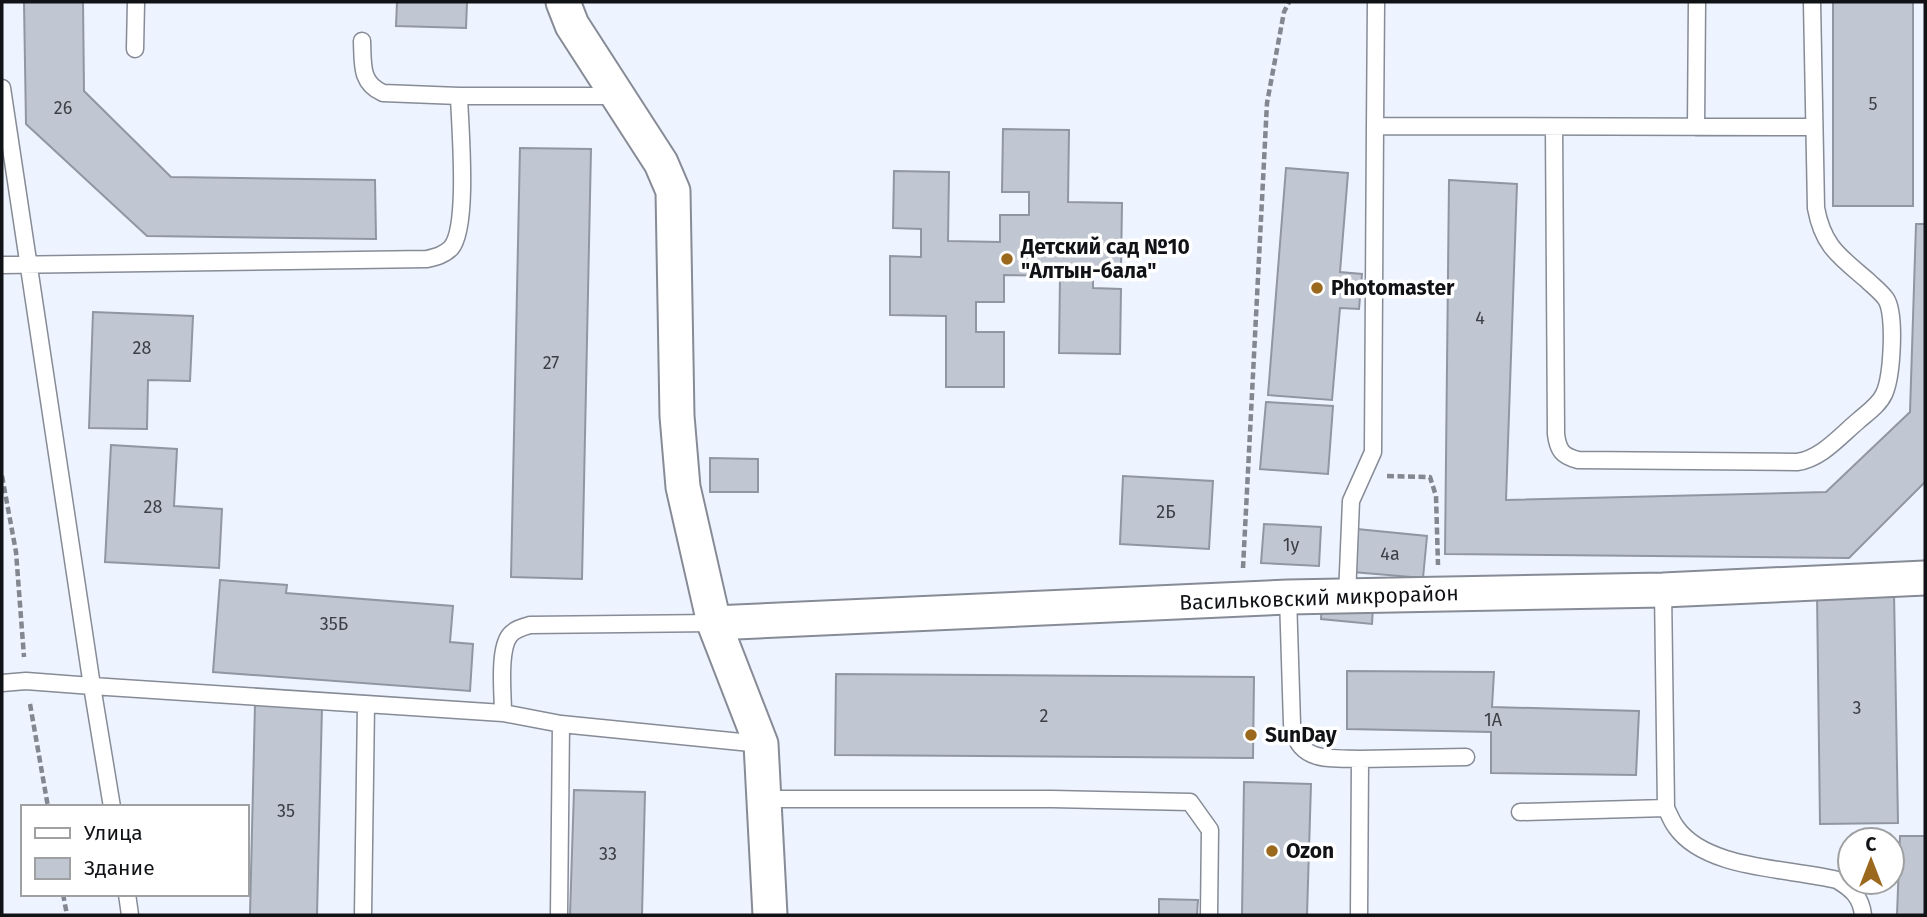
<svg xmlns="http://www.w3.org/2000/svg" width="1927" height="917" viewBox="0 0 1927 917" font-family="'Fira Sans',sans-serif">
<style>
.building{fill:#c1c7d2;stroke:#9197a2;stroke-width:2}
.lines{fill:none;stroke-linecap:round;stroke-linejoin:round}
.lane-casing{stroke:#868b96;stroke-width:19}
.street-casing{stroke:#868b96;stroke-width:37}
.path{stroke:#83878f;stroke-width:4.5;stroke-dasharray:7 3.5;stroke-linecap:butt}
.lane{stroke:#fff;stroke-width:16}
.street{stroke:#fff;stroke-width:33}
.poi-dot{fill:#9b691e;stroke:#fff;stroke-width:2.5}
.labels{text-anchor:middle;stroke-width:7;stroke-linejoin:round;paint-order:stroke}
.number-label{font-size:18px;fill:#3c3f45}
.poi-label{font-size:21px;font-weight:bold;fill:#101216;stroke:#fff;text-anchor:start}
.street-label{font-size:21px;fill:#101216;stroke:#fff}
</style>
<rect width="100%" height="100%" fill="#edf3ff"/>
<!-- building -->
<path class="building" d="M 24,2 L 83,2 L 84,91 L 171,177 L 375,180 L 376,239 L 147,236 L 26,124 Z
M 397,2 L 467,2 L 466,28 L 396,26 Z
M 1833,2 L 1913,2 L 1913,206 L 1833,206 Z
M 1003,129 L 1069,130 L 1068,202 L 1122,203 L 1121,268 L 1093,267 L 1093,288 L 1121,289 L 1120,354 L 1059,353 L 1060,276 L 1004,275 L 1004,302 L 976,302 L 976,332 L 1004,332 L 1004,387 L 946,387 L 946,316 L 890,315 L 890,256 L 921,257 L 921,229 L 893,228 L 894,171 L 949,172 L 948,241 L 1000,242 L 1000,215 L 1029,215 L 1029,192 L 1002,192 Z
M 520,148 L 591,149 L 582,579 L 511,577 Z
M 1286,168 L 1348,173 L 1340,272 L 1362,274 L 1359,309 L 1340,308 L 1332,400 L 1268,395 Z
M 1449,180 L 1517,184 L 1506,500 L 1826,492 L 1910,412 L 1916,224 L 1925,224 L 1925,482 L 1849,558 L 1445,554 Z
M 93,312 L 193,316 L 190,381 L 148,380 L 147,429 L 89,428 Z
M 1266,402 L 1333,406 L 1328,474 L 1260,469 Z
M 111,445 L 177,449 L 174,506 L 222,509 L 219,568 L 105,562 Z
M 710,458 L 758,459 L 758,492 L 710,492 Z
M 1123,476 L 1213,481 L 1209,549 L 1120,544 Z
M 1264,524 L 1321,527 L 1319,566 L 1261,563 Z
M 1357,529 L 1427,536 L 1423,578 L 1353,572 Z
M 220,580 L 287,585 L 286,593 L 453,606 L 450,642 L 473,644 L 470,691 L 213,672 Z
M 1894,592 L 1898,823 L 1820,824 L 1817,593 Z
M 1322,603 L 1373,607 L 1372,624 L 1321,619 Z
M 1347,671 L 1494,672 L 1492,707 L 1639,711 L 1636,775 L 1491,773 L 1491,732 L 1347,729 Z
M 836,674 L 1254,677 L 1253,758 L 835,755 Z
M 255,704 L 322,706 L 317,915 L 250,915 Z
M 1244,782 L 1311,784 L 1307,915 L 1242,915 Z
M 574,790 L 645,792 L 642,915 L 570,915 Z
M 1900,836 L 1925,836 L 1925,915 L 1897,915 Z
M 1159,899 L 1198,900 L 1197,915 L 1159,915 Z"/>
<g class="lines">
<defs>
<path id="lane" d="M 1376,2 L 1375,126 L 1814,127
M 362,41 C 363,64 360,83 383,93 L 459,96
M 135,49 L 136,2
M 2,88 L 92,686 L 26,681 L 2,683
M 1554,127 L 1556,434 C 1558,450 1562,456 1578,460 L 1797,462 C 1821,459 1840,436 1858,421 C 1867,413 1879,405 1884,394 C 1892,377 1896,314 1886,299 C 1881,292 1873,286 1867,280 C 1839,256 1823,246 1816,208 L 1812,2
M 1696,127 L 1697,2
M 2,265 L 427,259 C 436,257 444,255 451,248 C 469,227 460,128 459,96 L 617,96
M 1347,596 L 1351,501 L 1373,452 L 1375,126
M 1288,597 L 1292,724 C 1298,763 1328,758 1360,759 L 1359,915
M 503,713 C 503,694 498,650 510,635 C 515,629 523,627 530,625 L 714,623
M 1360,759 L 1466,757
M 764,799 L 1052,799 L 1190,802 L 1210,830 L 1209,915
M 112,807 L 92,686 L 503,713 L 561,724 L 761,744
M 1666,808 C 1669,814 1672,822 1676,827 C 1706,870 1790,868 1837,880 C 1852,889 1861,897 1863,915
M 1520,812 L 1666,808 L 1663,590
M 127,894 L 130,915
M 363,915 L 366,704
M 559,915 L 561,724"/>
<path id="street" d="M 563,2 L 572,25 L 661,163 L 673,191 L 677,416 L 683,487 L 714,623 L 761,744 L 770,915
M 714,623 L 1288,597 L 1663,590 L 1925,578"/>
</defs>
<!-- lane casing -->
<use href="#lane" class="lane-casing"/>
<!-- street casing -->
<use href="#street" class="street-casing"/>
<!-- path -->
<path class="path" d="M 2,476 L 16,552 L 24,657
M 1387,476 L 1430,477 L 1436,496 L 1438,565
M 1243,568 L 1267,103 L 1284,12 L 1289,2
M 30,704 L 48,807
M 63,894 L 67,915"/>
<!-- lane -->
<use href="#lane" class="lane"/>
<!-- street -->
<use href="#street" class="street"/>
</g>
<!-- markers -->
<g class="poi-dot">
<circle cx="1007" cy="259" r="7"/>
<circle cx="1317" cy="288" r="7"/>
<circle cx="1251" cy="735" r="7"/>
<circle cx="1272" cy="851" r="7"/>
</g>
<g class="labels">
<!-- number labels -->
<g class="number-label">
<text x="1873" y="110">5</text>
<text x="63" y="114">26</text>
<text x="1480" y="324">4</text>
<text x="142" y="354">28</text>
<text x="551" y="369">27</text>
<text x="153" y="513">28</text>
<text x="1166" y="518">2Б</text>
<text x="1291" y="551">1у</text>
<text x="1390" y="560">4а</text>
<text x="334" y="630">35Б</text>
<text x="1857" y="714">3</text>
<text x="1044" y="722">2</text>
<text x="1493" y="726">1А</text>
<text x="286" y="817">35</text>
<text x="608" y="860">33</text>
</g>
<!-- poi labels -->
<g class="poi-label">
<text x="1021" y="254">Детский сад №10<tspan x="1021" dy="24">"Алтын-бала"</tspan></text>
<text x="1331" y="295">Photomaster</text>
<text x="1265" y="742">SunDay</text>
<text x="1286" y="858">Ozon</text>
</g>
<!-- street labels -->
<g class="street-label">
<text transform="translate(1319 598) rotate(-2)" y="7">Васильковский микрорайон</text>
</g>
</g>
<!-- border -->
<rect width="1927" height="917" fill="none" stroke="#101216" stroke-width="7"/>
<!-- legend -->
<rect x="21" y="805" width="228" height="91" fill="#ffffff" stroke="#9fa0a2" stroke-width="2"/>
<rect x="35" y="828" width="35" height="10" fill="#ffffff" stroke="#9fa0a2" stroke-width="2"/>
<text x="84" y="840" font-size="21" fill="#101216">Улица</text>
<rect x="35" y="858" width="35" height="21" fill="#c1c7d2" stroke="#9fa0a2" stroke-width="2"/>
<text x="84" y="875" font-size="21" fill="#101216">Здание</text>
<!-- north arrow -->
<g transform="translate(1871 861)"><circle r="33" fill="#ffffff" stroke="#9fa0a2" stroke-width="2"/>
<path d="M0-5L12 26L0 18L-12 26Z" fill="#9b691e"/>
<text y="-10" font-size="19" font-weight="bold" text-anchor="middle" fill="#101216">С</text>
</g>
</svg>
